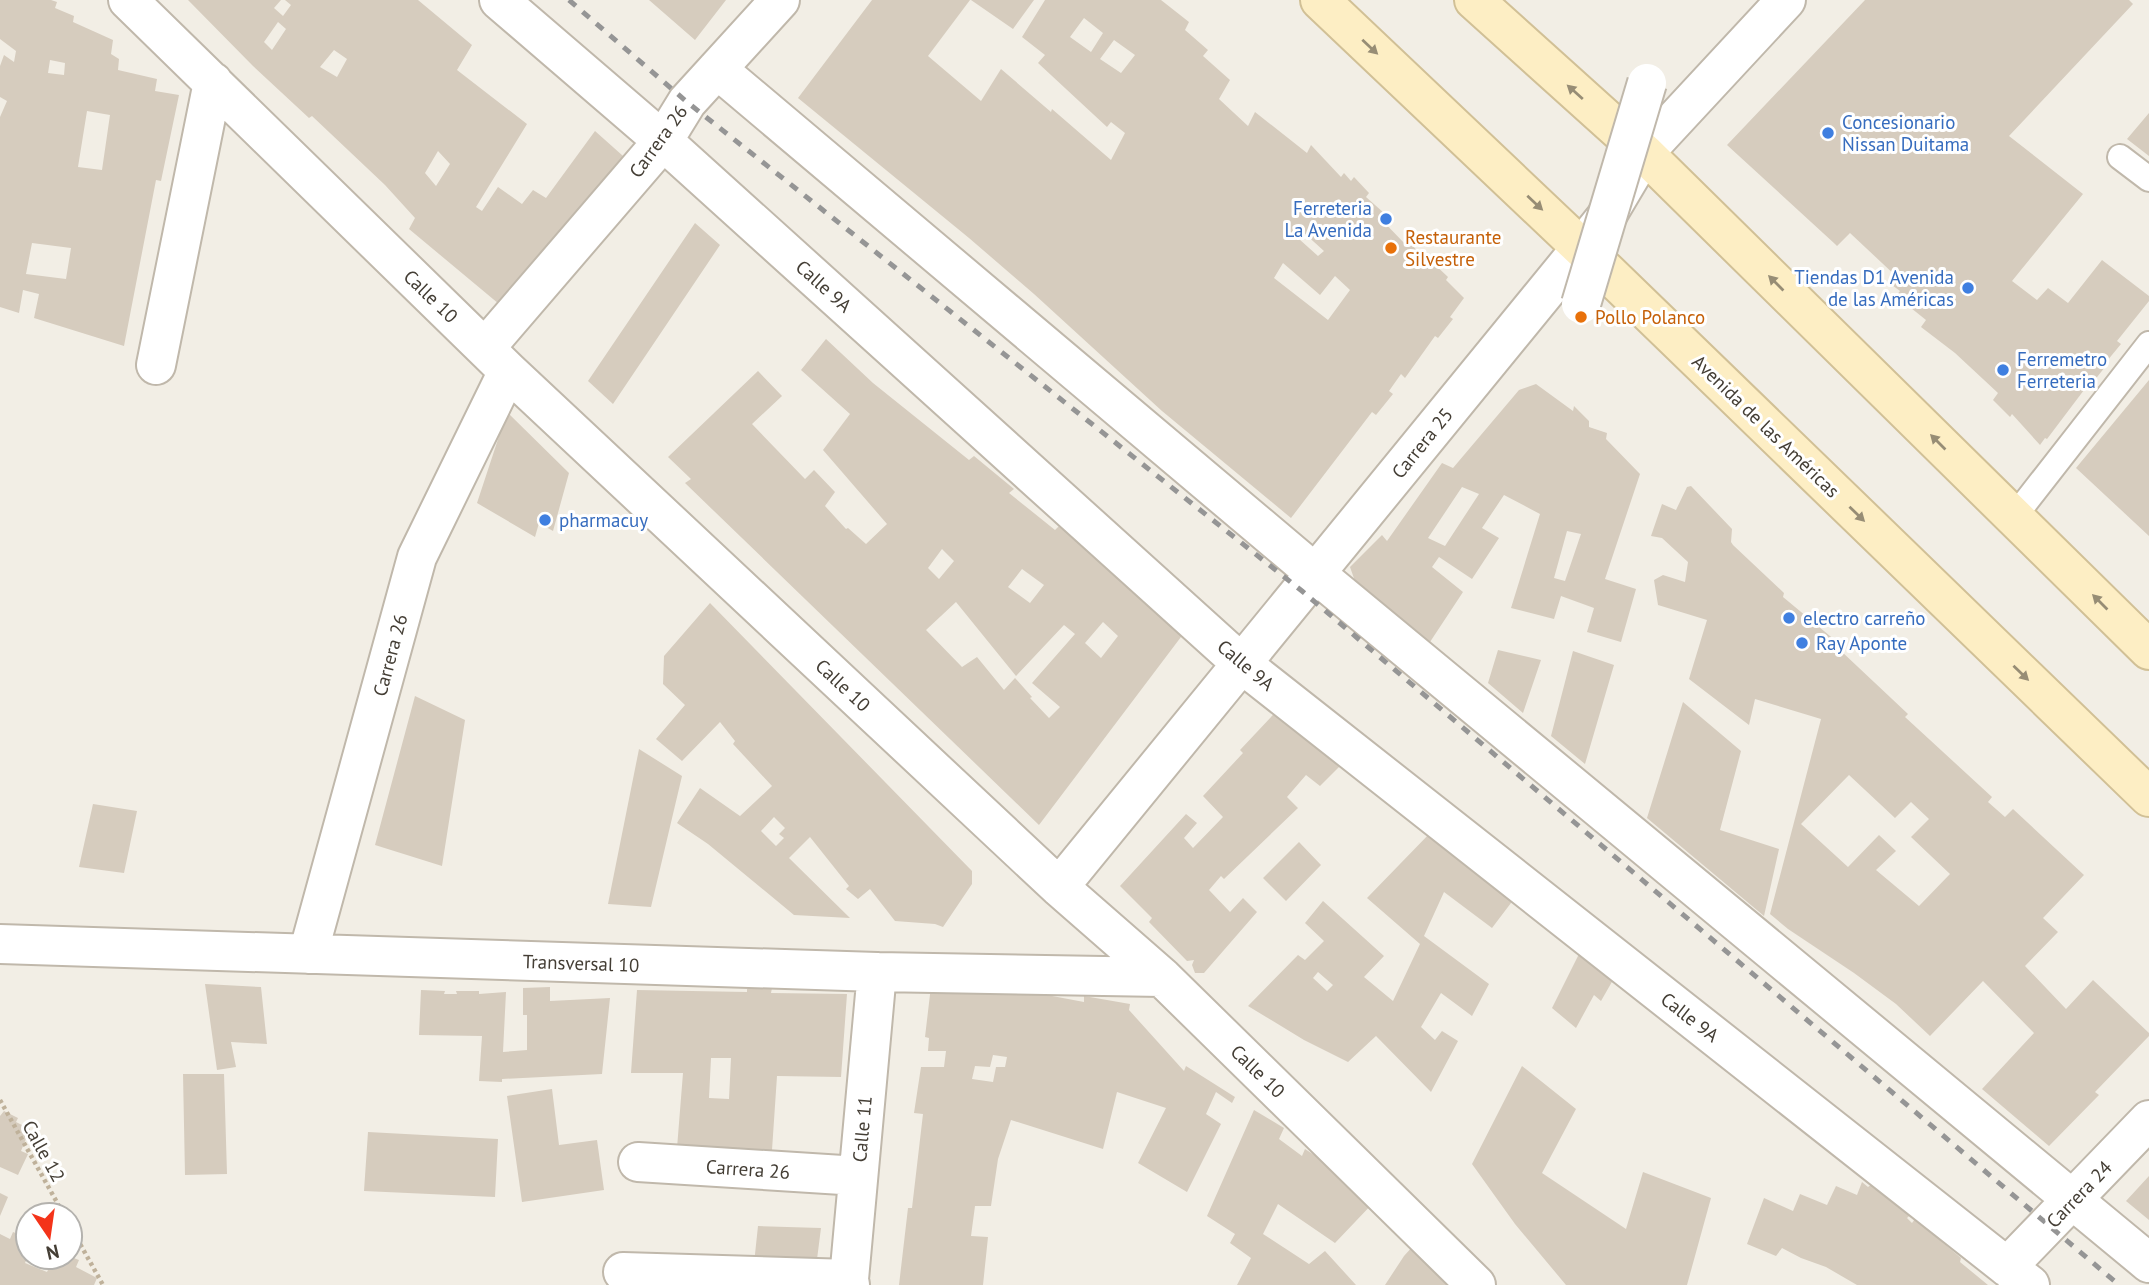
<svg xmlns="http://www.w3.org/2000/svg" width="2149" height="1285" viewBox="0 0 2149 1285" font-family="'PT Sans',sans-serif">
<style>
.building{fill:#d6ccbe;fill-rule:evenodd}
.lines{fill:none;stroke-linecap:round;stroke-linejoin:round}
.lane-casing{stroke:#c0b8ab;stroke-width:28}
.street-casing{stroke:#c0b8ab;stroke-width:42}
.secondary-casing{stroke:#d1c096;stroke-width:42}
.path{stroke:#bfb19a;stroke-width:4.5;stroke-dasharray:3.5 3.5;stroke-linecap:butt}
.lane{stroke:#fff;stroke-width:24}
.street{stroke:#fff;stroke-width:38}
.secondary{stroke:#fdeec4;stroke-width:38}
.rail{stroke:#959595;stroke-width:5;stroke-dasharray:9 9;stroke-linecap:butt}
.street-bridge-casing{stroke:#c0b8ab;stroke-width:42;stroke-linecap:butt}
.street-bridge{stroke:#fff;stroke-width:38}
.oneway{fill:#978d75}
.shop-dot{fill:#3f7fe0;stroke:#fff;stroke-width:2.5}
.food-dot{fill:#e8710a;stroke:#fff;stroke-width:2.5}
.labels{text-anchor:middle;stroke-width:6;stroke-linejoin:round;paint-order:stroke}
.shop-label{font-size:19px;fill:#366cbe;stroke:#fff;text-anchor:start}
.street-label{font-size:19px;fill:#443e35;stroke:#fff}
.food-label{font-size:19px;fill:#c56008;stroke:#fff;text-anchor:start}
</style>
<rect width="100%" height="100%" fill="#f2eee5"/>
<!-- building -->
<path class="building" d="M 0,0 L 51,0 L 57,2 L 55,8 L 74,16 L 73,22 L 113,40 L 111,54 L 119,59 L 118,70 L 157,79 L 155,91 L 179,95 L 161,181 L 156,180 L 124,346 L 34,318 L 39,294 L 23,290 L 19,313 L 0,307 L 0,117 L 7,101 L 0,97 L 0,66 L 4,55 L 14,62 L 16,51 L 0,39 ZM 50,60 L 65,63 L 64,75 L 48,73 ZM 87,111 L 110,115 L 102,170 L 78,167 ZM 32,243 L 71,248 L 66,279 L 26,274 Z
M 188,0 L 281,0 L 274,8 L 283,16 L 291,5 L 285,0 L 418,0 L 472,45 L 457,70 L 527,124 L 476,207 L 482,211 L 498,187 L 522,204 L 533,190 L 546,198 L 595,131 L 632,164 L 499,304 L 409,229 L 415,218 L 385,185 L 312,116 L 309,118 L 253,66 ZM 278,22 L 286,29 L 272,50 L 264,42 ZM 334,50 L 347,59 L 337,77 L 320,67 ZM 438,151 L 450,164 L 436,186 L 425,173 Z
M 649,0 L 726,0 L 695,40 Z
M 872,0 L 970,0 L 928,56 L 981,101 L 1001,69 L 1051,112 L 1052,109 L 1111,160 L 1125,133 L 1111,122 L 1107,127 L 1038,63 L 1045,55 L 1022,37 L 1045,0 L 1161,0 L 1189,22 L 1185,30 L 1208,50 L 1203,56 L 1230,80 L 1219,99 L 1248,126 L 1255,112 L 1307,153 L 1311,145 L 1341,177 L 1344,173 L 1351,181 L 1354,177 L 1369,193 L 1366,197 L 1384,213 L 1380,218 L 1406,245 L 1408,241 L 1429,263 L 1431,261 L 1448,277 L 1446,280 L 1464,298 L 1450,317 L 1453,319 L 1438,338 L 1435,336 L 1405,378 L 1401,374 L 1389,391 L 1393,394 L 1376,415 L 1372,412 L 1291,518 L 1162,411 L 1034,294 L 969,238 L 798,98 ZM 1084,18 L 1103,33 L 1091,52 L 1070,37 ZM 1114,40 L 1135,55 L 1121,73 L 1100,59 ZM 1303,232 L 1324,251 L 1318,256 L 1299,239 ZM 1283,263 L 1320,295 L 1335,276 L 1350,290 L 1328,320 L 1274,278 Z
M 971,0 L 1034,0 L 1013,29 Z
M 1865,0 L 2129,0 L 2133,4 L 2009,136 L 2083,194 L 2012,281 L 2037,300 L 2048,288 L 2068,303 L 2102,260 L 2149,296 L 2149,301 L 2117,341 L 2121,344 L 2107,361 L 2109,362 L 2086,391 L 2084,390 L 2047,439 L 2045,438 L 2040,445 L 2012,414 L 2010,417 L 1993,400 L 1998,393 L 1955,353 L 1921,327 L 1926,320 L 1896,296 L 1900,291 L 1892,285 L 1898,278 L 1850,233 L 1837,246 L 1835,244 L 1727,145 Z
M 2149,113 L 2149,156 L 2127,139 Z
M 695,223 L 720,245 L 613,404 L 588,381 Z
M 826,339 L 873,383 L 969,460 L 974,456 L 1008,484 L 1014,489 L 1009,493 L 1055,530 L 1060,525 L 1187,629 L 1039,825 L 685,483 L 691,479 L 668,457 L 758,371 L 782,396 L 752,424 L 805,479 L 814,470 L 835,492 L 825,506 L 846,529 L 848,528 L 866,544 L 887,524 L 823,450 L 850,414 L 801,370 ZM 942,549 L 954,561 L 939,579 L 928,568 ZM 1022,569 L 1044,585 L 1030,603 L 1008,587 ZM 956,602 L 1016,676 L 1064,625 L 1075,634 L 1032,683 L 1060,707 L 1049,718 L 1030,698 L 1032,697 L 1015,678 L 1004,690 L 977,657 L 962,667 L 926,630 ZM 1103,622 L 1118,636 L 1101,658 L 1085,643 Z
M 2149,380 L 2149,536 L 2076,468 Z
M 1536,384 L 1573,411 L 1574,406 L 1589,421 L 1589,427 L 1607,433 L 1606,439 L 1640,474 L 1605,579 L 1636,589 L 1621,642 L 1587,632 L 1594,608 L 1561,596 L 1554,619 L 1511,608 L 1540,514 L 1504,495 L 1482,528 L 1499,538 L 1472,579 L 1439,557 L 1432,567 L 1463,592 L 1430,642 L 1357,587 L 1350,567 L 1382,535 L 1387,541 L 1442,463 L 1453,468 L 1519,390 ZM 1462,487 L 1479,494 L 1445,546 L 1428,538 ZM 1567,531 L 1581,534 L 1565,581 L 1554,578 Z
M 507,412 L 569,473 L 553,531 L 539,523 L 535,537 L 477,503 Z
M 1691,486 L 1732,529 L 1731,542 L 1733,545 L 1784,593 L 1783,597 L 1842,646 L 1841,651 L 1908,714 L 1905,717 L 1992,797 L 1988,802 L 2005,817 L 2013,809 L 2084,875 L 2043,918 L 2058,932 L 2025,966 L 2066,1009 L 2093,980 L 2149,1033 L 2149,1036 L 2095,1092 L 2099,1095 L 2049,1146 L 1982,1089 L 2034,1033 L 1983,981 L 1930,1036 L 1896,1004 L 1854,973 L 1788,929 L 1770,914 L 1821,719 L 1755,699 L 1749,725 L 1689,679 L 1707,620 L 1658,605 L 1654,580 L 1663,575 L 1685,582 L 1688,562 L 1662,538 L 1651,536 L 1662,504 L 1676,510 L 1687,487 ZM 1849,775 L 1895,818 L 1911,802 L 1929,819 L 1911,837 L 1950,874 L 1919,906 L 1876,870 L 1896,851 L 1879,835 L 1848,867 L 1801,824 Z
M 710,603 L 972,871 L 972,884 L 943,927 L 935,924 L 895,921 L 870,889 L 858,899 L 846,889 L 849,886 L 810,837 L 789,858 L 850,918 L 794,915 L 708,844 L 677,823 L 700,788 L 740,816 L 772,786 L 733,744 L 735,741 L 720,722 L 682,761 L 656,739 L 685,705 L 663,684 L 664,656 ZM 774,817 L 785,828 L 779,834 L 784,838 L 776,846 L 761,831 Z
M 1498,650 L 1541,660 L 1523,713 L 1488,683 Z
M 1573,651 L 1614,665 L 1585,764 L 1551,736 Z
M 415,696 L 465,720 L 442,866 L 375,845 Z
M 1286,701 L 1341,765 L 1320,786 L 1306,775 L 1287,797 L 1298,808 L 1224,879 L 1221,876 L 1209,890 L 1230,912 L 1243,898 L 1257,912 L 1204,973 L 1195,973 L 1192,965 L 1194,960 L 1187,961 L 1149,922 L 1152,918 L 1120,886 L 1186,814 L 1197,823 L 1184,838 L 1193,848 L 1223,817 L 1203,796 L 1243,753 L 1240,750 Z
M 1683,702 L 1741,751 L 1720,830 L 1779,849 L 1764,916 L 1647,818 Z
M 639,749 L 682,776 L 651,907 L 608,904 Z
M 93,804 L 137,811 L 124,873 L 79,867 Z
M 1432,831 L 1514,899 L 1492,928 L 1444,892 L 1424,936 L 1489,984 L 1472,1016 L 1441,993 L 1421,1027 L 1435,1040 L 1442,1031 L 1458,1041 L 1431,1092 L 1376,1036 L 1348,1062 L 1304,1040 L 1248,1006 L 1298,955 L 1305,960 L 1324,941 L 1305,923 L 1323,901 L 1384,956 L 1364,977 L 1393,1001 L 1420,944 L 1367,898 ZM 1318,972 L 1333,985 L 1327,991 L 1313,978 Z
M 1299,842 L 1321,865 L 1286,901 L 1263,878 Z
M 1582,948 L 1613,980 L 1601,1001 L 1594,995 L 1576,1028 L 1552,1008 Z
M 205,984 L 261,987 L 267,1044 L 231,1042 L 236,1067 L 217,1070 Z
M 931,986 L 1031,992 L 1084,1002 L 1084,996 L 1130,1004 L 1129,1010 L 1184,1071 L 1186,1066 L 1235,1097 L 1232,1103 L 1216,1092 L 1206,1114 L 1221,1124 L 1187,1192 L 1138,1163 L 1166,1108 L 1117,1092 L 1103,1149 L 1011,1120 L 998,1159 L 991,1206 L 975,1206 L 971,1236 L 988,1237 L 983,1285 L 899,1285 L 908,1208 L 912,1208 L 923,1114 L 914,1113 L 921,1067 L 944,1067 L 946,1051 L 928,1051 L 929,1038 L 925,1037 ZM 993,1055 L 1007,1057 L 1005,1067 L 996,1067 L 993,1082 L 972,1079 L 975,1066 L 990,1067 Z
M 550,987 L 550,1001 L 610,998 L 602,1074 L 502,1079 L 502,1082 L 479,1081 L 482,1036 L 419,1035 L 421,990 L 445,991 L 444,994 L 457,994 L 456,991 L 479,991 L 479,994 L 506,992 L 503,1052 L 527,1050 L 527,1015 L 523,1015 L 523,988 Z
M 772,988 L 771,993 L 847,994 L 841,1077 L 777,1076 L 772,1150 L 677,1148 L 683,1073 L 631,1073 L 637,990 L 747,992 L 747,989 ZM 711,1058 L 731,1058 L 729,1099 L 709,1098 Z
M 1522,1066 L 1576,1109 L 1542,1173 L 1626,1229 L 1643,1172 L 1711,1198 L 1687,1285 L 1566,1285 L 1515,1224 L 1472,1164 Z
M 183,1074 L 224,1074 L 227,1174 L 185,1175 Z
M 552,1089 L 559,1145 L 597,1140 L 604,1190 L 522,1202 L 507,1096 Z
M 1254,1110 L 1284,1128 L 1279,1139 L 1302,1156 L 1305,1149 L 1325,1162 L 1375,1201 L 1335,1243 L 1278,1204 L 1263,1234 L 1309,1264 L 1325,1251 L 1356,1285 L 1237,1285 L 1251,1258 L 1230,1243 L 1235,1234 L 1207,1216 Z
M 4,1111 L 18,1118 L 16,1122 L 30,1129 L 21,1151 L 28,1154 L 18,1175 L 0,1167 L 0,1116 Z
M 368,1132 L 498,1139 L 495,1197 L 364,1191 Z
M 2149,1176 L 2149,1220 L 2126,1201 Z
M 1862,1182 L 1868,1187 L 1872,1184 L 1910,1215 L 1907,1218 L 1912,1223 L 1915,1219 L 1961,1258 L 1960,1262 L 1988,1285 L 1857,1285 L 1826,1267 L 1801,1258 L 1782,1248 L 1776,1256 L 1747,1244 L 1764,1198 L 1793,1211 L 1800,1194 L 1827,1205 L 1836,1186 L 1857,1195 Z
M 0,1193 L 8,1197 L 0,1216 Z
M 758,1226 L 821,1228 L 815,1275 L 753,1273 Z
M 13,1232 L 28,1238 L 28,1256 L 25,1263 L 47,1272 L 54,1257 L 71,1257 L 79,1260 L 76,1267 L 97,1278 L 94,1285 L 0,1285 L 0,1234 L 10,1239 Z
M 1422,1236 L 1456,1285 L 1385,1285 L 1404,1256 Z"/>
<g class="lines">
<defs>
<path id="lane" d="M 2120,157 L 2149,179
M 2014,517 L 2149,344"/>
<path id="street" d="M 128,0 L 508,371 L 1059,887 L 1162,977 L 1476,1285
M 499,0 L 663,141 L 1242,664 L 2030,1285
M 717,69 L 1316,574 L 2149,1263
M 485,348 L 663,141 L 687,102 L 780,0
M 156,365 L 213,82
M 1059,887 L 1582,247 L 1606,217 L 1644,153 L 1786,0
M 0,944 L 877,972 L 1162,977
M 308,954 L 417,557 L 508,371
M 638,1162 L 858,1176
M 2007,1267 L 2149,1120
M 623,1272 L 849,1279
M 850,1285 L 849,1279 L 877,972"/>
<path id="secondary" d="M 1320,0 L 1608,273 L 2149,797
M 1474,0 L 1644,153 L 2149,650"/>
</defs>
<!-- lane casing -->
<use href="#lane" class="lane-casing"/>
<!-- street casing -->
<use href="#street" class="street-casing"/>
<!-- secondary casing -->
<use href="#secondary" class="secondary-casing"/>
<!-- path -->
<path class="path" d="M 0,1100 L 64,1215
M 70,1226 L 103,1285"/>
<!-- lane -->
<use href="#lane" class="lane"/>
<!-- street -->
<use href="#street" class="street"/>
<!-- secondary -->
<use href="#secondary" class="secondary"/>
<!-- rail -->
<path class="rail" d="M 569,0 L 687,102 L 1302,591 L 2119,1285"/>
<defs>
<path id="street-bridge" d="M 1581,304 L 1647,83"/>
</defs>
<!-- street-bridge casing -->
<use href="#street-bridge" class="street-bridge-casing"/>
<!-- street-bridge -->
<use href="#street-bridge" class="street-bridge"/>
</g>
<!-- one-way arrows -->
<defs><path id="oneway-solid" d="M-6-.8H1V-3.2L6.5 0L1 3.2V.8H-6Z" transform="scale(1.75)"/></defs>
<g class="oneway">
<use href="#oneway-solid" transform="translate(1370 47) rotate(43)"/>
<use href="#oneway-solid" transform="translate(1575 92) rotate(-138)"/>
<use href="#oneway-solid" transform="translate(1535 203) rotate(43)"/>
<use href="#oneway-solid" transform="translate(1776 283) rotate(-135)"/>
<use href="#oneway-solid" transform="translate(1938 442) rotate(-135)"/>
<use href="#oneway-solid" transform="translate(1857 514) rotate(44)"/>
<use href="#oneway-solid" transform="translate(2100 602) rotate(-135)"/>
<use href="#oneway-solid" transform="translate(2021 673) rotate(44)"/>
</g>
<!-- markers -->
<g class="shop-dot">
<circle cx="1828" cy="133" r="7"/>
<circle cx="1386" cy="219" r="7"/>
<circle cx="1968" cy="288" r="7"/>
<circle cx="2003" cy="370" r="7"/>
<circle cx="545" cy="520" r="7"/>
<circle cx="1789" cy="618" r="7"/>
<circle cx="1802" cy="643" r="7"/>
</g>
<g class="food-dot">
<circle cx="1391" cy="248" r="7"/>
<circle cx="1581" cy="317" r="7"/>
</g>
<g class="labels">
<!-- shop labels -->
<g class="shop-label">
<text x="1842" y="129">Concesionario<tspan x="1842" dy="22">Nissan Duitama</tspan></text>
<text x="1372" y="215" text-anchor="end">Ferreteria<tspan x="1372" dy="22">La Avenida</tspan></text>
<text x="1954" y="284" text-anchor="end">Tiendas D1 Avenida<tspan x="1954" dy="22">de las Américas</tspan></text>
<text x="2017" y="366">Ferremetro<tspan x="2017" dy="22">Ferreteria</tspan></text>
<text x="559" y="527">pharmacuy</text>
<text x="1803" y="625">electro carreño</text>
<text x="1816" y="650">Ray Aponte</text>
</g>
<!-- street labels -->
<g class="street-label">
<text transform="translate(658 141) rotate(-54)" y="7">Carrera 26</text>
<text transform="translate(824 286) rotate(42)" y="7">Calle 9A</text>
<text transform="translate(431 296) rotate(44)" y="7">Calle 10</text>
<text transform="translate(1766 426) rotate(44)" y="7">Avenida de las Américas</text>
<text transform="translate(1422 443) rotate(-51)" y="7">Carrera 25</text>
<text transform="translate(390 655) rotate(-75)" y="7">Carrera 26</text>
<text transform="translate(1246 665) rotate(40)" y="7">Calle 9A</text>
<text transform="translate(843 685) rotate(43)" y="7">Calle 10</text>
<text transform="translate(581 963) rotate(2)" y="7">Transversal 10</text>
<text transform="translate(1690 1017) rotate(38)" y="7">Calle 9A</text>
<text transform="translate(1258 1071) rotate(44)" y="7">Calle 10</text>
<text transform="translate(862 1129) rotate(-85)" y="7">Calle 11</text>
<text transform="translate(44 1151) rotate(61)" y="7">Calle 12</text>
<text transform="translate(748 1169) rotate(4)" y="7">Carrera 26</text>
<text transform="translate(2079 1194) rotate(-46)" y="7">Carrera 24</text>
</g>
<!-- food labels -->
<g class="food-label">
<text x="1405" y="244">Restaurante<tspan x="1405" dy="22">Silvestre</tspan></text>
<text x="1595" y="324">Pollo Polanco</text>
</g>
</g>
<!-- north arrow -->
<g transform="translate(49 1236) rotate(167)"><circle r="33" fill="#ffffff" stroke="#b4b2ae" stroke-width="2"/>
<path d="M0-5L12 26L0 18L-12 26Z" fill="#f4341a"/>
<text y="-10" font-size="19" font-weight="bold" text-anchor="middle" fill="#443e35">N</text>
</g>
</svg>
